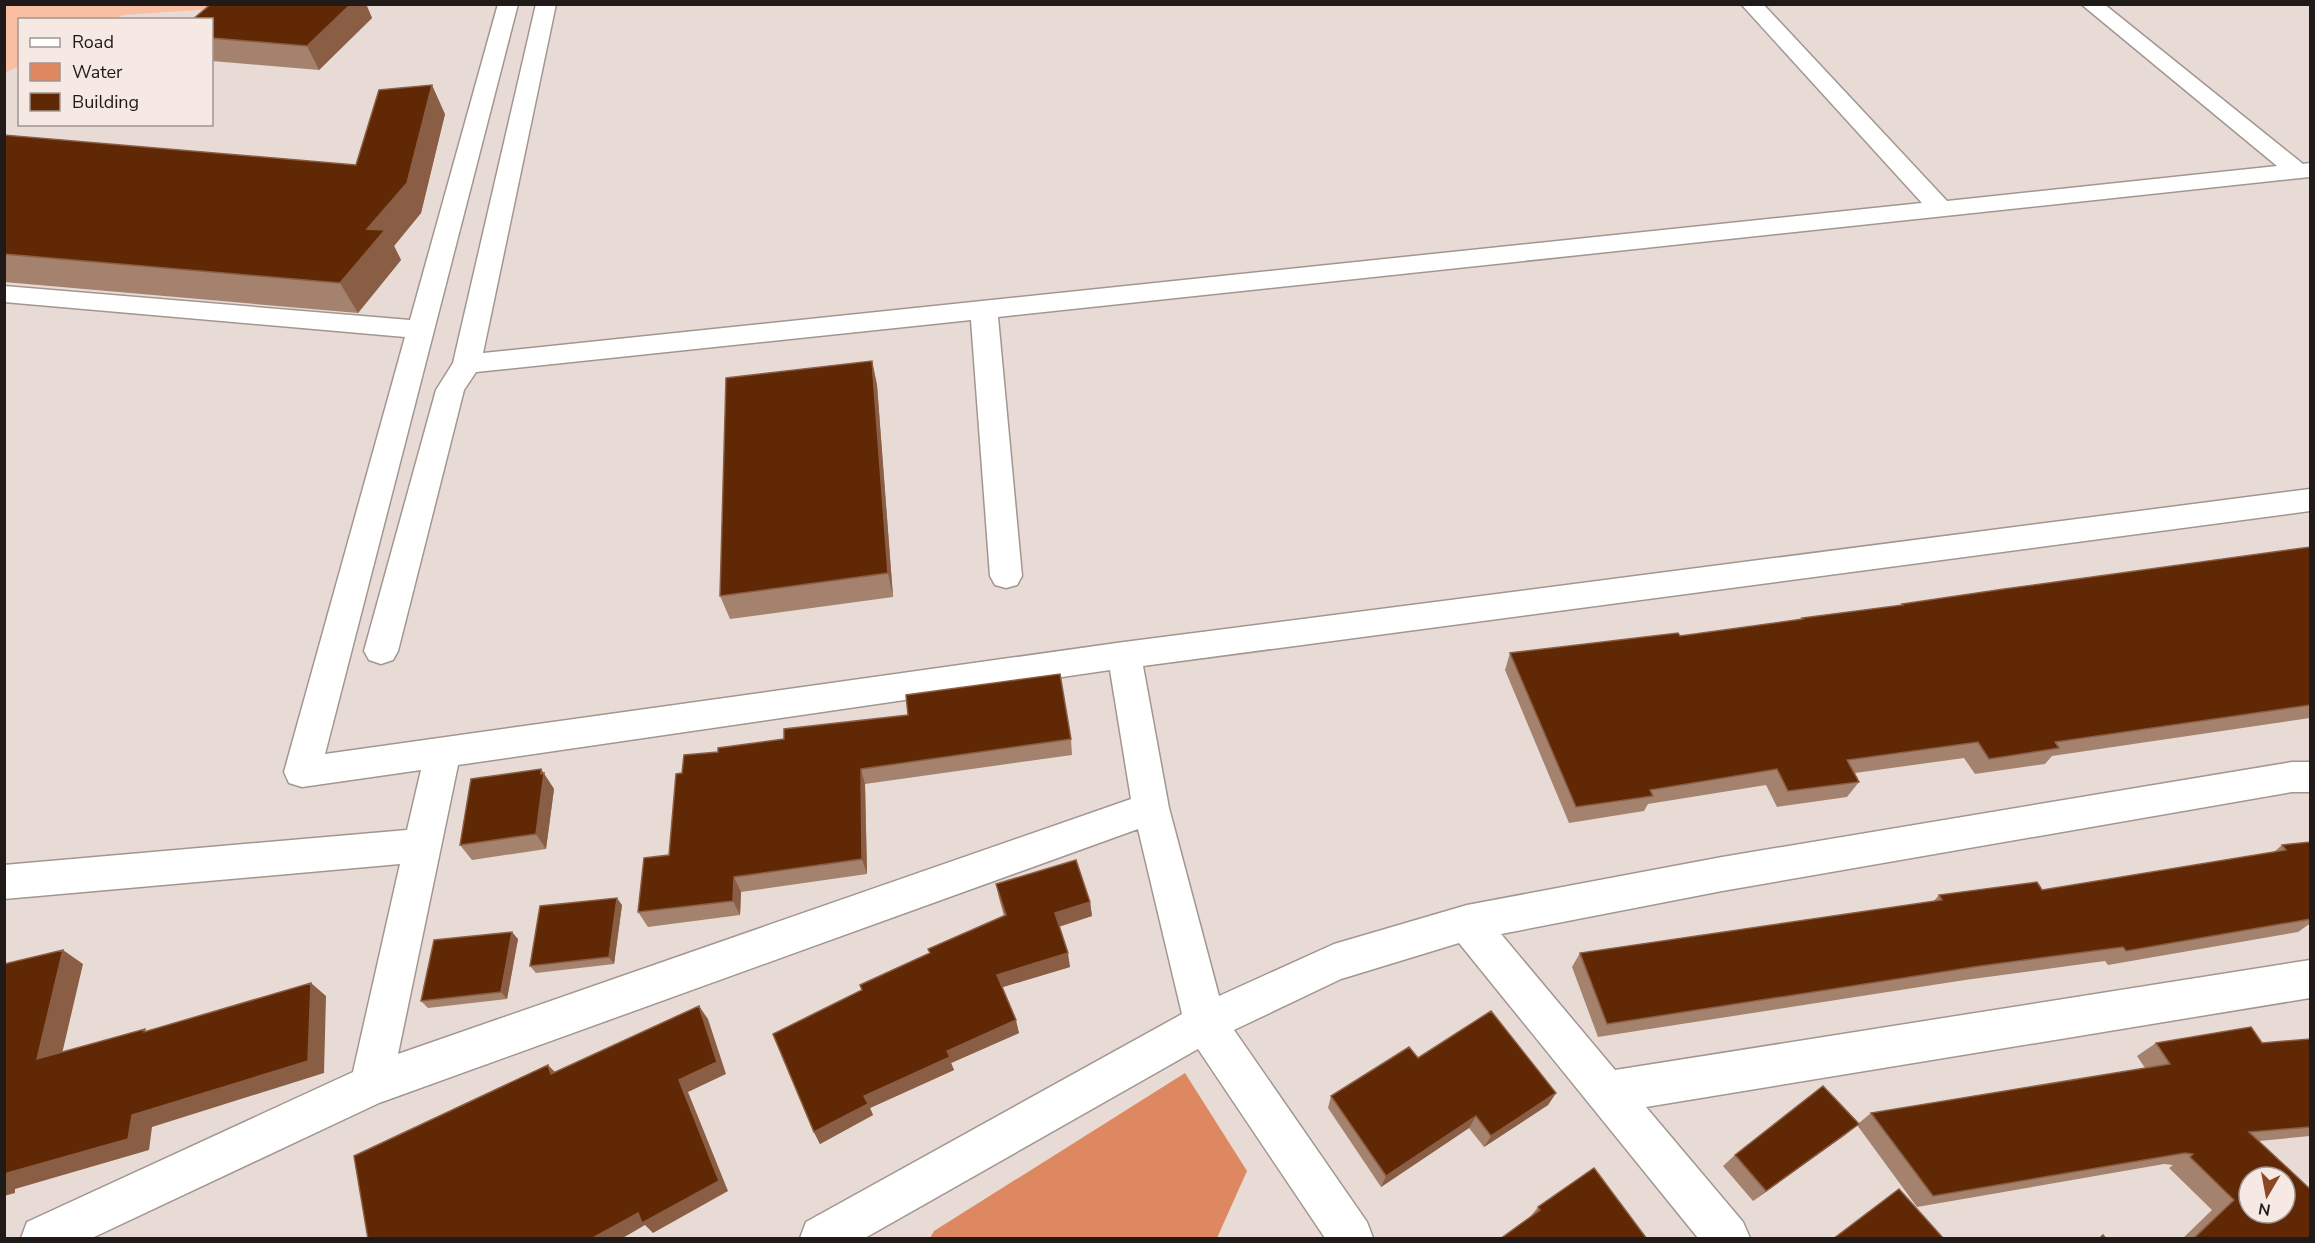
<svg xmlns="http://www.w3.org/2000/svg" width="2315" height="1243" viewBox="0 0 2315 1243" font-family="'Nunito Sans',sans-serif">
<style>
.green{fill:#fabea2}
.water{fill:#dd8860}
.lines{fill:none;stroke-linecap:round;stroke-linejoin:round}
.minor-casing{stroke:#a29690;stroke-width:3}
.minor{fill:#fff;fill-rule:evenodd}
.wall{fill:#a4826e}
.shaded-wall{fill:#8a5e44}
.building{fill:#612806;stroke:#8a5e44;stroke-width:1.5;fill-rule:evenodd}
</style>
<rect width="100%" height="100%" fill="#e8dbd5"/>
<!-- green -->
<path class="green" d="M 5,5 L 270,5 L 123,15 L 115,19 L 20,20 L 19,66 L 5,73 Z"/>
<!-- water -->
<path class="water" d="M 1185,1073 L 1247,1171 L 1217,1238 L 930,1238 L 934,1231 Z"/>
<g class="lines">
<defs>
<path id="minor" d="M 498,4 L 518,4 L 325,754 L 1124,642 L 2310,489 L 2310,511 L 1143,666 L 1169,808 L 1219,996 L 1334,944 L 1467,905 L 1722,857 L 2292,762 L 2310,762 L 2310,792 L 2292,792 L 1722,891 L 1501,934 L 1615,1070 L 2310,960 L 2310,998 L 1646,1107 L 1743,1222 L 1750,1238 L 1698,1238 L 1459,943 L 1341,979 L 1234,1030 L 1367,1222 L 1373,1238 L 1325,1238 L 1198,1049 L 865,1238 L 800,1238 L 806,1222 L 1182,1014 L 1138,829 L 379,1103 L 92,1238 L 21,1238 L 27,1222 L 353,1072 L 400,864 L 4,899 L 4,865 L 407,830 L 421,770 L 302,787 L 289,783 L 284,772 L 405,337 L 4,302 L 4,286 L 410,320 ZM 1110,670 L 1131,799 L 398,1054 L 458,765 Z
M 536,4 L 556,4 L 483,353 L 1922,203 L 1741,4 L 1763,4 L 1947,201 L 2277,166 L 2081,4 L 2104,4 L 2303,164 L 2310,163 L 2310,177 L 998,317 L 1022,576 L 1017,585 L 1006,588 L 995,585 L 990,576 L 971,320 L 476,372 L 464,390 L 398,651 L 393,660 L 381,664 L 369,660 L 364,651 L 436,390 L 453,363 Z"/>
</defs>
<!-- minor casing -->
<use href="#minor" class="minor-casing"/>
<!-- minor -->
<use href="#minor" class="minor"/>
</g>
<!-- wall -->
<path class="wall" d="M 211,4 L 366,4 L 372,18 L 319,70 L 212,61 Z
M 445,114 L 421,213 L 394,246 L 401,260 L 358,313 L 4,282 L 4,135 L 356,165 Z
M 872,361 L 877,385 L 893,597 L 730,619 L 720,596 Z
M 2310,547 L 2310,718 L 2052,756 L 2045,764 L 1975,774 L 1964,758 L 1855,773 L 1859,782 L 1847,797 L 1777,807 L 1766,785 L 1648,804 L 1644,811 L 1569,823 L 1505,670 L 1510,653 L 1680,636 L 1801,620 L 1802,618 L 1900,606 L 1902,604 Z
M 1071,739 L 1072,755 L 865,784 L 867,874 L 741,892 L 740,915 L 648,927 L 638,912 L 669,855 L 682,773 Z
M 541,769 L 554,789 L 546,849 L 472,860 L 460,845 Z
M 2310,842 L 2310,924 L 2308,925 L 2298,932 L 2108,965 L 2105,961 L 1965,980 L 1598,1037 L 1572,967 L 1580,953 L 1933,902 L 1939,895 L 2042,890 L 2274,852 L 2282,845 Z
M 996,884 L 1090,902 L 1092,916 L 1059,927 L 1070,967 L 1002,987 L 1019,1033 L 951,1063 L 954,1070 L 870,1108 L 873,1115 L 820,1144 L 814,1132 L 862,990 L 929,954 L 1004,916 L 999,898 Z
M 622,905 L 614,964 L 536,973 L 530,966 Z
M 518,939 L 507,999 L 428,1008 L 421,1001 Z
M 2310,1039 L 2310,1136 L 2259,1141 L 2310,1239 L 2182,1239 L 2212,1210 L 2169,1168 L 2173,1165 L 2164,1164 L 1917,1207 L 1857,1125 L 1845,1135 L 1753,1201 L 1723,1166 L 1735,1155 L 1859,1123 L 1871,1113 L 2145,1068 L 2137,1056 L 2156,1043 L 2262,1043 Z
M 1418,1058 L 1556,1093 L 1548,1105 L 1484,1147 L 1469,1128 L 1381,1187 L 1328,1108 L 1331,1096 Z
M 1538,1207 L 1647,1239 L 1530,1217 Z"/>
<!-- shaded-wall -->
<path class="shaded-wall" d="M 351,4 L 366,4 L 372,18 L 319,70 L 307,46 Z
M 432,85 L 445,114 L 421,213 L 394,246 L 401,260 L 358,313 L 340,283 Z
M 872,361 L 877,385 L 893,597 L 888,573 Z
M 541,769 L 554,789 L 546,849 L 536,834 Z
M 861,769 L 865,784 L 867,874 L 862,859 Z
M 734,877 L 741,892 L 740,915 L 733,901 Z
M 617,898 L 622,905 L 614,964 L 609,957 Z
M 1090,902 L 1092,916 L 1057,927 L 1055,913 Z
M 512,932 L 518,939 L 507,999 L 501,992 Z
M 63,950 L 83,964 L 58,1071 L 37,1059 Z
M 1068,953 L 1070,967 L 1000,988 L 997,975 Z
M 311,983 L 326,996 L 324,1073 L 152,1127 L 149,1150 L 15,1189 L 15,1193 L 4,1196 L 4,1174 L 132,1115 Z
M 699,1006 L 708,1019 L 726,1074 L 688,1092 L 728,1191 L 653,1233 L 645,1225 L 621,1239 L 591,1239 Z
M 1016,1020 L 1019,1033 L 951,1063 L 954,1070 L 870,1108 L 873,1115 L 820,1144 L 814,1132 L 864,1096 L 947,1051 Z
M 548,1065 L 560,1077 L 551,1074 Z
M 1556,1093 L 1548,1105 L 1484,1147 L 1491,1136 Z
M 1476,1116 L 1469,1128 L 1381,1187 L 1386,1176 Z
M 1859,1124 L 1845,1135 L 1753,1201 L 1766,1191 Z"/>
<!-- building -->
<path class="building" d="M 211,4 L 351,4 L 307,46 L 212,38 L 212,20 L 192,20 Z
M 432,85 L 407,183 L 367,229 L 385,230 L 340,283 L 4,254 L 4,135 L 356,165 L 379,90 Z
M 872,361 L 888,573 L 720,596 L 726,378 Z
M 2310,547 L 2310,705 L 2055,742 L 2059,748 L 1989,759 L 1978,742 L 1847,760 L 1859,782 L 1788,791 L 1777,769 L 1650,790 L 1653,796 L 1576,807 L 1510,653 L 1678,633 L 1680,636 L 1803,619 L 1802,618 L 1903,605 L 1902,604 L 2004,589 Z
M 1060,674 L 1071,739 L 861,769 L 862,859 L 734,877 L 733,901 L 638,912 L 644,858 L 669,855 L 676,774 L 682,773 L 684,755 L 718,752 L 718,748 L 784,739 L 784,729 L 908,715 L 906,695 Z
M 541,769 L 541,774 L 544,773 L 536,834 L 460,845 L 471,779 Z
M 2310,842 L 2310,919 L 2126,951 L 2123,947 L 1980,966 L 1607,1024 L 1580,953 L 1942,900 L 1939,895 L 2037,882 L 2042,890 L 2286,850 L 2282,845 Z
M 1076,860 L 1090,902 L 1055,913 L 1068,953 L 997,975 L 1016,1020 L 947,1051 L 950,1057 L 864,1096 L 868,1104 L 814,1132 L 773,1034 L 862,990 L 860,985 L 930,953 L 928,949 L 1006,915 L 996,884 Z
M 617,898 L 609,957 L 530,966 L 540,906 Z
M 512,932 L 501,992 L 421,1001 L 434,940 Z
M 63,950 L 37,1059 L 145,1029 L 144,1032 L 311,983 L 308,1061 L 132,1115 L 128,1139 L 4,1174 L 4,964 Z
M 699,1006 L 717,1062 L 679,1080 L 719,1181 L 642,1223 L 638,1213 L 591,1239 L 368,1239 L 354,1156 L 548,1065 L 551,1074 Z
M 1491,1011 L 1556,1093 L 1491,1136 L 1476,1116 L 1386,1176 L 1331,1096 L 1409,1047 L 1418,1058 Z
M 2251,1027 L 2262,1043 L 2310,1039 L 2310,1127 L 2249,1132 L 2310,1189 L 2310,1239 L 2193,1239 L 2234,1200 L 2190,1157 L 2193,1154 L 2185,1153 L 1933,1196 L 1871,1113 L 2170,1064 L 2156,1043 ZM 2249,1177 L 2285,1177 L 2285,1213 L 2249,1213 Z
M 1823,1086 L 1859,1124 L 1766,1191 L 1735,1155 Z
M 1594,1168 L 1647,1239 L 1500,1239 L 1540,1210 L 1538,1207 Z
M 1899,1189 L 1944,1239 L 1833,1239 Z
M 2103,1235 L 2106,1239 L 2099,1239 Z"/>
<!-- border -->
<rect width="2315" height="1243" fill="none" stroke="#201b19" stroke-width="12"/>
<!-- legend -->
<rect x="18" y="18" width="195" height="108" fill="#f6e8e2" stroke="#a09692" stroke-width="1.5"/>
<rect x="30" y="38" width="30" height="9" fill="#ffffff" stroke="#a09692" stroke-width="1.5"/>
<text x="72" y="48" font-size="18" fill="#201b19">Road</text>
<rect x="30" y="63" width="30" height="18" fill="#dd8860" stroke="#a09692" stroke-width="1.5"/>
<text x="72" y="78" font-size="18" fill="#201b19">Water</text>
<rect x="30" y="93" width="30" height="18" fill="#612806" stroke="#a09692" stroke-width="1.5"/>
<text x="72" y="108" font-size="18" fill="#201b19">Building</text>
<!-- north arrow -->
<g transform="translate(2267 1195) rotate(190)"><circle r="28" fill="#f6e8e2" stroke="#a09692" stroke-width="1.5"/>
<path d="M0-4.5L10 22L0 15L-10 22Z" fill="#8c4622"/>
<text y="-9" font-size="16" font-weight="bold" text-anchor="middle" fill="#201b19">N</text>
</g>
</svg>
